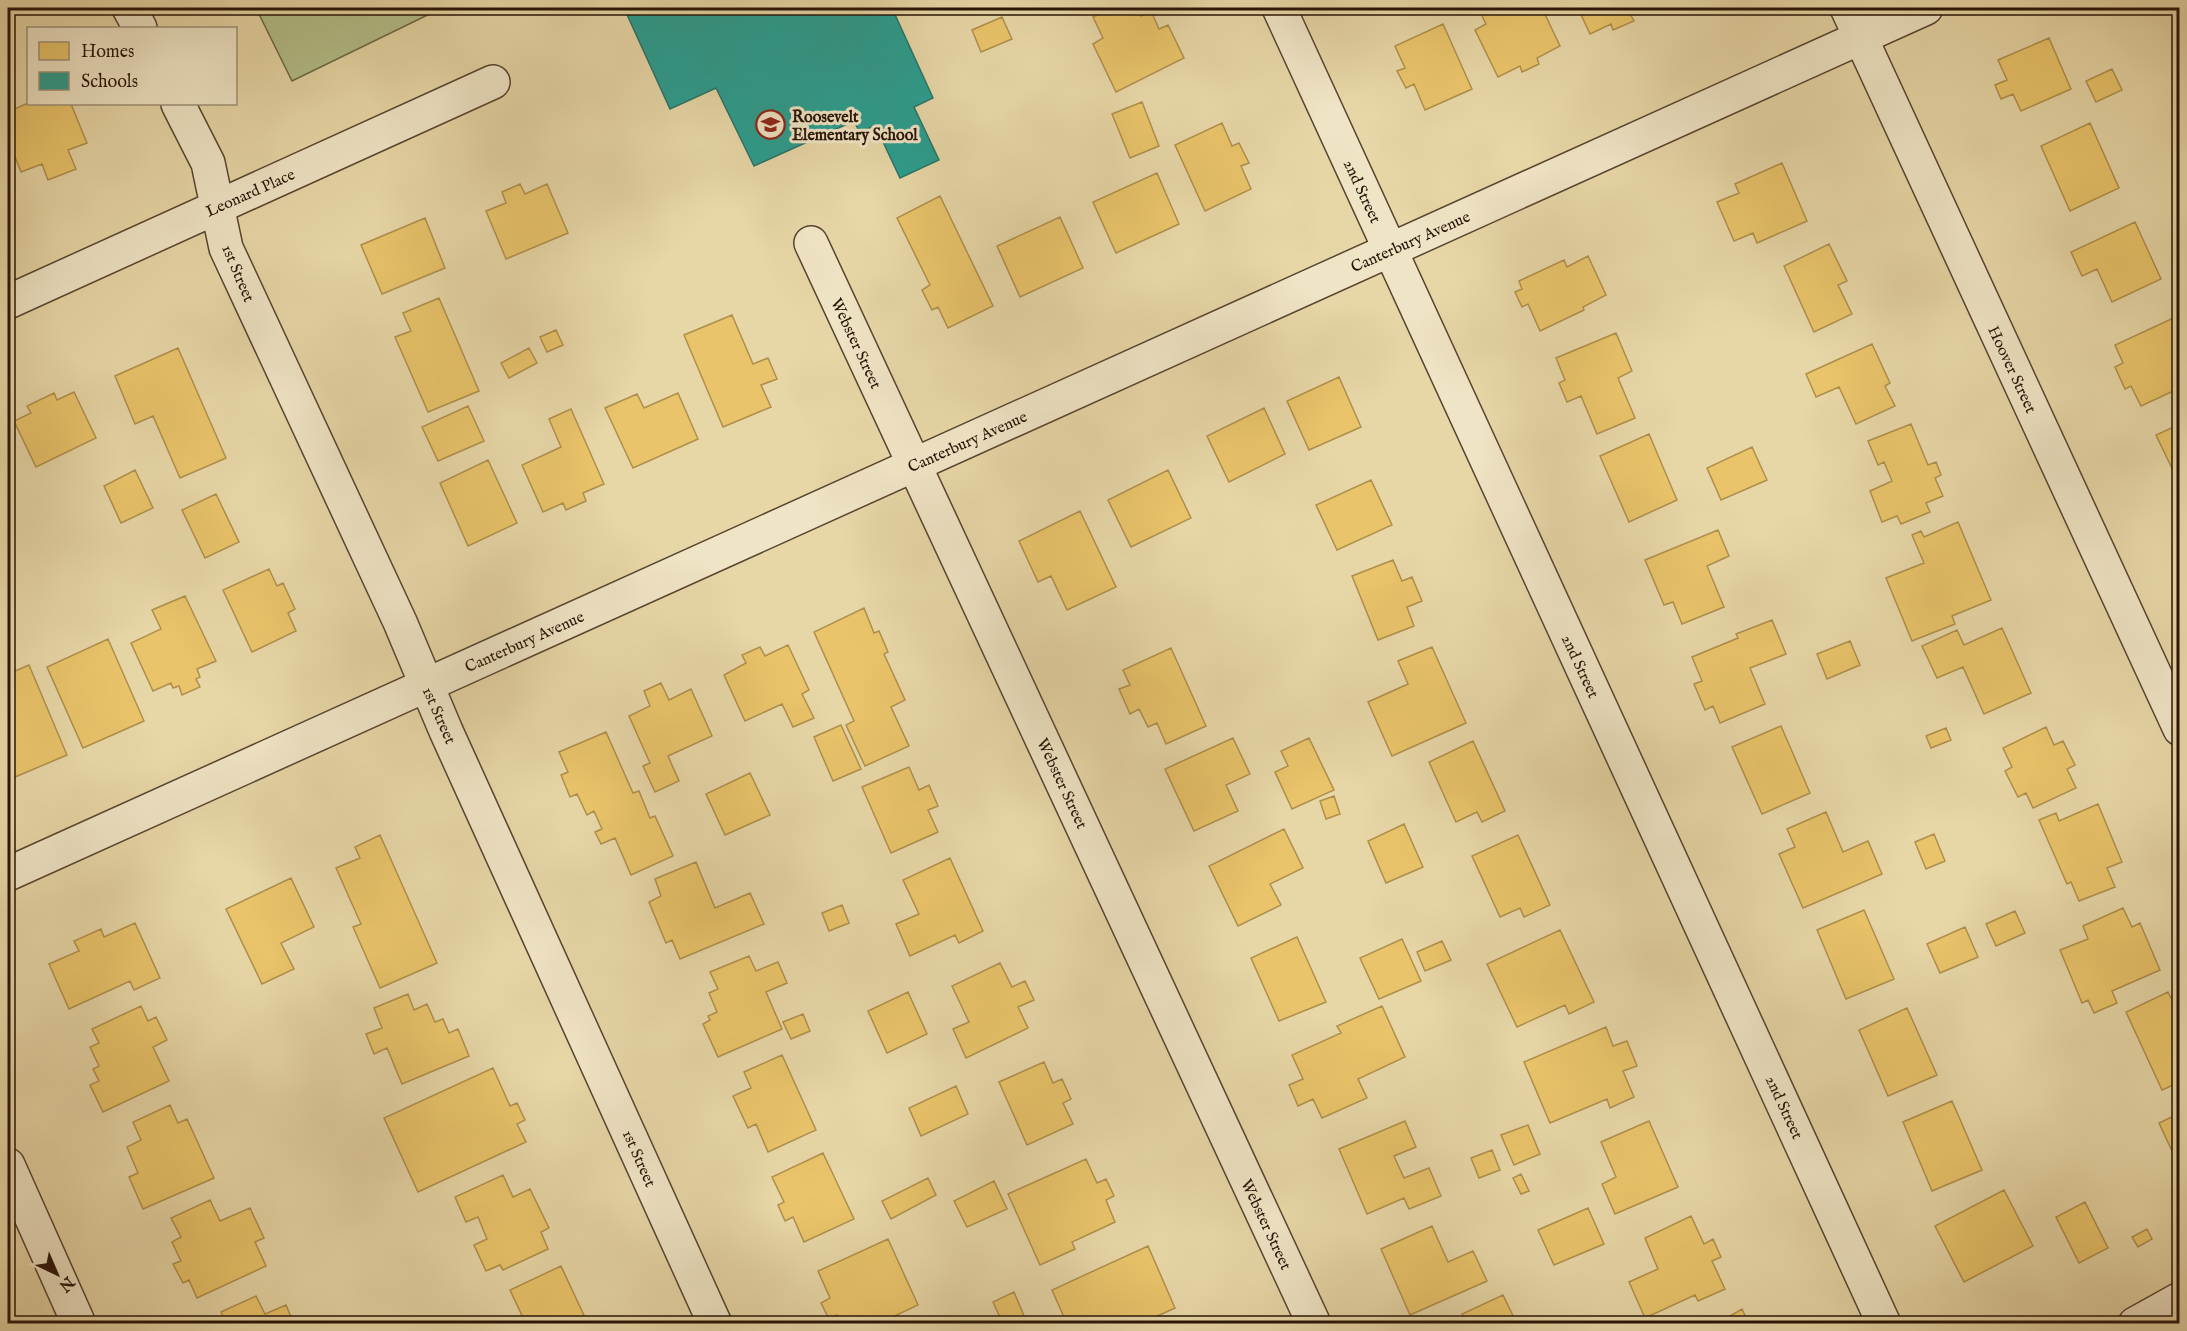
<svg xmlns="http://www.w3.org/2000/svg" width="2187" height="1331" viewBox="0 0 2187 1331" font-family="'IM FELL English',serif">
<style>
.green{fill:#b3be88;stroke:#6d6948;stroke-width:1.5}
.homes{fill:#e9c46a;stroke:#af8f4c;stroke-width:1.5}
.schools{fill:#2a9d8f;stroke:#297466;stroke-width:1.5}
.lines{fill:none;stroke-linecap:round;stroke-linejoin:round}
.street-casing{stroke:#57442f;stroke-width:36}
.street{stroke:#efe4c5;stroke-width:33}
.labels{text-anchor:middle;stroke-width:6;stroke-linejoin:round;paint-order:stroke}
.poi-label{font-size:16px;font-weight:bold;fill:#271407;stroke:#efe4c5;text-anchor:start}
.street-label{font-size:16px;fill:#271407;stroke:#efe4c5}
</style>
<rect width="100%" height="100%" fill="#e7d6a6"/>
<filter id="stains"><feTurbulence type="fractalNoise" baseFrequency=".00333" numOctaves="4"/><feColorMatrix values="0 0 0 0 .2 0 0 0 0 .09 0 0 0 0 .02 0 0 0 .5 -.17"/></filter>
<radialGradient id="worn" r=".72"><stop offset=".6" stop-color="#630" stop-opacity="0"/><stop offset="1" stop-color="#630" stop-opacity=".3"/></radialGradient>
<!-- green -->
<path class="green" d="M 256,8 L 442,8 L 292,81 Z"/>
<!-- homes -->
<path class="homes" d="M 1112,8 L 1136,8 L 1141,16 L 1151,11 L 1159,29 L 1168,25 L 1184,58 L 1116,92 L 1093,44 L 1103,38 L 1093,17 Z
M 1478,8 L 1506,8 L 1510,14 L 1524,8 L 1542,8 L 1560,46 L 1537,58 L 1539,64 L 1522,72 L 1520,66 L 1498,77 L 1475,30 L 1486,24 Z
M 1578,8 L 1646,8 L 1630,14 L 1634,21 L 1613,30 L 1611,24 L 1590,34 Z
M 1002,17 L 1012,39 L 981,52 L 972,30 Z
M 1443,24 L 1472,89 L 1425,110 L 1414,84 L 1406,88 L 1397,71 L 1405,68 L 1395,46 Z
M 2049,38 L 2071,89 L 2021,111 L 2013,94 L 2001,99 L 1995,85 L 2007,80 L 1998,60 Z
M 2112,69 L 2122,90 L 2096,102 L 2086,81 Z
M 1142,102 L 1159,146 L 1130,158 L 1112,114 Z
M 28,103 L 71,104 L 87,143 L 68,150 L 76,169 L 48,180 L 42,164 L 21,172 L 8,139 L 8,112 Z
M 1222,123 L 1232,146 L 1239,143 L 1249,163 L 1241,166 L 1251,189 L 1205,211 L 1175,145 Z
M 2090,123 L 2119,188 L 2070,211 L 2041,146 Z
M 1782,163 L 1807,221 L 1757,243 L 1753,233 L 1734,241 L 1717,202 L 1739,193 L 1735,184 Z
M 1157,173 L 1179,224 L 1116,253 L 1093,202 Z
M 520,184 L 525,194 L 547,184 L 568,233 L 506,259 L 486,211 L 506,203 L 502,192 Z
M 940,196 L 993,306 L 948,328 L 938,307 L 932,310 L 922,290 L 930,285 L 897,218 Z
M 1060,217 L 1083,268 L 1020,297 L 997,246 Z
M 425,218 L 445,268 L 382,294 L 361,245 Z
M 2135,222 L 2161,279 L 2112,302 L 2097,269 L 2082,276 L 2071,252 Z
M 1829,244 L 1847,281 L 1838,285 L 1852,314 L 1814,332 L 1784,266 Z
M 1588,256 L 1606,295 L 1583,307 L 1584,310 L 1540,331 L 1528,304 L 1522,307 L 1515,292 L 1522,289 L 1519,281 L 1564,260 L 1567,267 Z
M 439,298 L 479,391 L 428,412 L 395,337 L 411,331 L 403,313 Z
M 732,315 L 753,364 L 768,358 L 777,379 L 761,385 L 771,407 L 723,427 L 684,335 Z
M 2180,315 L 2180,388 L 2141,406 L 2131,386 L 2125,389 L 2115,367 L 2123,363 L 2115,345 Z
M 556,330 L 563,345 L 547,352 L 540,337 Z
M 1616,333 L 1632,371 L 1618,378 L 1635,418 L 1597,434 L 1581,396 L 1567,402 L 1559,383 L 1565,380 L 1556,358 Z
M 1872,344 L 1890,383 L 1885,386 L 1895,406 L 1856,424 L 1839,387 L 1816,397 L 1806,374 Z
M 178,348 L 226,458 L 180,478 L 153,416 L 135,424 L 115,376 Z
M 529,348 L 537,363 L 509,378 L 501,363 Z
M 1339,377 L 1361,427 L 1309,450 L 1287,401 Z
M 74,392 L 96,438 L 36,467 L 14,421 L 31,413 L 27,406 L 54,393 L 57,400 Z
M 678,393 L 698,439 L 633,468 L 605,408 L 637,394 L 644,408 Z
M 468,406 L 484,441 L 438,461 L 422,427 Z
M 1264,408 L 1285,454 L 1229,482 L 1207,436 Z
M 571,409 L 604,484 L 583,493 L 586,501 L 566,510 L 563,503 L 543,512 L 522,465 L 561,447 L 549,419 Z
M 1911,424 L 1928,465 L 1936,462 L 1941,475 L 1935,478 L 1943,496 L 1926,503 L 1930,512 L 1901,524 L 1897,516 L 1882,522 L 1870,491 L 1892,481 L 1884,462 L 1878,465 L 1868,441 Z
M 2180,424 L 2180,485 L 2156,435 Z
M 1649,434 L 1677,500 L 1629,522 L 1600,456 Z
M 1752,447 L 1767,480 L 1721,500 L 1707,468 Z
M 488,460 L 517,523 L 468,546 L 440,483 Z
M 135,470 L 153,508 L 121,523 L 104,486 Z
M 1168,470 L 1191,518 L 1131,547 L 1108,500 Z
M 1371,480 L 1392,525 L 1337,550 L 1316,505 Z
M 216,494 L 239,542 L 205,558 L 182,510 Z
M 1080,511 L 1116,587 L 1067,610 L 1051,576 L 1038,582 L 1019,541 Z
M 1958,522 L 1991,600 L 1952,616 L 1955,624 L 1912,641 L 1886,578 L 1924,563 L 1912,535 L 1921,531 L 1924,537 Z
M 1718,530 L 1729,556 L 1707,566 L 1724,607 L 1682,624 L 1673,602 L 1664,605 L 1645,560 Z
M 1393,560 L 1402,581 L 1412,577 L 1422,601 L 1407,607 L 1414,626 L 1378,640 L 1352,576 Z
M 269,569 L 277,586 L 283,583 L 295,609 L 288,613 L 296,631 L 252,652 L 223,590 Z
M 185,596 L 216,661 L 197,669 L 200,677 L 196,679 L 200,687 L 182,695 L 179,686 L 173,688 L 171,683 L 153,691 L 131,643 L 161,629 L 152,610 Z
M 864,608 L 874,633 L 879,631 L 888,652 L 884,654 L 905,700 L 891,707 L 909,746 L 865,766 L 846,725 L 854,721 L 814,632 Z
M 1772,620 L 1786,654 L 1750,668 L 1765,704 L 1720,723 L 1713,706 L 1705,710 L 1694,684 L 1702,681 L 1692,657 L 1738,638 L 1736,634 Z
M 2002,628 L 2031,693 L 1984,714 L 1963,667 L 1937,678 L 1922,646 L 1957,630 L 1964,645 Z
M 108,639 L 144,721 L 83,748 L 47,667 Z
M 1850,641 L 1860,665 L 1827,679 L 1817,654 Z
M 788,645 L 809,690 L 802,694 L 814,718 L 793,727 L 782,704 L 745,721 L 724,675 L 746,663 L 742,655 L 760,647 L 765,656 Z
M 1432,647 L 1466,723 L 1392,756 L 1368,702 L 1408,684 L 1398,661 Z
M 1171,648 L 1206,726 L 1166,744 L 1157,723 L 1148,727 L 1139,709 L 1130,714 L 1119,689 L 1130,685 L 1123,670 Z
M 29,665 L 67,755 L 8,780 L 8,674 Z
M 661,683 L 669,700 L 691,689 L 712,736 L 668,756 L 679,781 L 655,792 L 643,766 L 650,763 L 629,716 L 650,706 L 644,691 Z
M 841,725 L 861,769 L 833,781 L 814,737 Z
M 1781,726 L 1810,793 L 1762,814 L 1732,747 Z
M 2046,727 L 2054,745 L 2063,741 L 2075,765 L 2067,769 L 2076,788 L 2033,808 L 2026,793 L 2018,797 L 2005,771 L 2012,767 L 2003,748 Z
M 1946,728 L 1951,740 L 1931,748 L 1926,736 Z
M 606,732 L 633,793 L 639,791 L 650,818 L 655,816 L 673,856 L 631,875 L 615,838 L 601,844 L 595,832 L 602,829 L 594,811 L 587,815 L 577,794 L 570,797 L 561,775 L 568,772 L 559,752 Z
M 1233,738 L 1250,774 L 1226,785 L 1238,811 L 1194,831 L 1165,769 Z
M 1309,738 L 1334,790 L 1292,809 L 1275,772 L 1288,766 L 1281,751 Z
M 1473,741 L 1505,811 L 1482,822 L 1477,812 L 1456,822 L 1429,762 Z
M 909,767 L 919,790 L 929,785 L 938,806 L 928,810 L 938,832 L 891,853 L 862,787 Z
M 750,773 L 770,815 L 725,835 L 706,794 Z
M 1334,796 L 1340,814 L 1326,819 L 1320,801 Z
M 2098,804 L 2122,862 L 2107,868 L 2115,887 L 2079,901 L 2071,882 L 2067,884 L 2039,820 L 2056,813 L 2059,821 Z
M 1826,812 L 1843,852 L 1868,841 L 1882,874 L 1803,908 L 1779,854 L 1795,847 L 1787,829 Z
M 1404,824 L 1423,867 L 1386,883 L 1368,841 Z
M 1284,829 L 1303,868 L 1270,884 L 1281,905 L 1238,926 L 1209,866 Z
M 1934,834 L 1945,861 L 1926,869 L 1915,842 Z
M 380,835 L 437,963 L 380,988 L 353,927 L 361,924 L 336,868 L 360,858 L 355,847 Z
M 1518,835 L 1550,905 L 1524,917 L 1520,908 L 1500,917 L 1472,856 Z
M 950,858 L 983,931 L 959,943 L 955,935 L 910,956 L 896,924 L 919,914 L 903,880 Z
M 696,862 L 715,908 L 750,893 L 764,924 L 680,959 L 672,940 L 666,943 L 649,902 L 661,896 L 655,879 Z
M 291,878 L 314,927 L 281,943 L 294,969 L 262,984 L 226,909 Z
M 842,905 L 849,923 L 829,931 L 822,913 Z
M 2123,908 L 2132,927 L 2140,923 L 2160,970 L 2112,991 L 2117,1003 L 2094,1013 L 2088,1000 L 2082,1003 L 2060,950 L 2088,939 L 2083,926 Z
M 1864,910 L 1894,979 L 1846,999 L 1817,930 Z
M 2015,911 L 2025,933 L 1996,946 L 1986,924 Z
M 135,923 L 160,978 L 134,990 L 130,981 L 69,1009 L 49,964 L 79,951 L 74,941 L 101,929 L 104,937 Z
M 1965,927 L 1978,957 L 1940,973 L 1927,944 Z
M 1560,930 L 1594,1002 L 1569,1014 L 1565,1005 L 1517,1027 L 1487,964 Z
M 1297,937 L 1326,1002 L 1279,1021 L 1251,958 Z
M 1402,939 L 1421,981 L 1379,999 L 1360,958 Z
M 1442,941 L 1451,960 L 1425,971 L 1417,952 Z
M 749,956 L 756,971 L 778,962 L 787,983 L 766,992 L 782,1029 L 718,1057 L 703,1024 L 710,1020 L 708,1016 L 717,1012 L 709,993 L 718,989 L 710,972 Z
M 1000,963 L 1012,987 L 1025,981 L 1034,1000 L 1018,1007 L 1028,1028 L 966,1058 L 953,1029 L 969,1022 L 952,986 Z
M 908,992 L 927,1034 L 887,1053 L 868,1011 Z
M 2168,992 L 2180,1016 L 2180,1082 L 2162,1090 L 2126,1012 Z
M 408,994 L 414,1010 L 427,1004 L 435,1022 L 443,1019 L 449,1033 L 458,1029 L 469,1056 L 402,1084 L 387,1048 L 374,1054 L 366,1034 L 382,1028 L 374,1008 Z
M 141,1006 L 148,1021 L 156,1017 L 167,1040 L 153,1047 L 169,1081 L 103,1112 L 90,1085 L 99,1081 L 93,1069 L 99,1066 L 90,1047 L 99,1043 L 92,1029 Z
M 1382,1006 L 1405,1057 L 1358,1079 L 1367,1098 L 1322,1118 L 1313,1099 L 1298,1106 L 1289,1085 L 1303,1079 L 1292,1055 L 1341,1033 L 1337,1026 Z
M 1907,1008 L 1937,1075 L 1888,1096 L 1859,1030 Z
M 803,1014 L 810,1031 L 791,1039 L 783,1022 Z
M 1606,1027 L 1613,1046 L 1627,1041 L 1637,1066 L 1623,1071 L 1634,1097 L 1610,1108 L 1607,1099 L 1550,1123 L 1524,1062 Z
M 782,1055 L 816,1130 L 768,1152 L 756,1124 L 748,1128 L 733,1096 L 751,1088 L 744,1072 Z
M 1044,1062 L 1053,1083 L 1062,1079 L 1071,1099 L 1063,1103 L 1073,1124 L 1027,1145 L 999,1082 Z
M 493,1068 L 510,1106 L 517,1103 L 525,1120 L 517,1124 L 526,1142 L 418,1192 L 384,1118 Z
M 956,1086 L 968,1114 L 921,1136 L 909,1108 Z
M 1952,1101 L 1982,1170 L 1932,1191 L 1903,1122 Z
M 170,1105 L 178,1123 L 187,1119 L 214,1178 L 143,1209 L 129,1177 L 138,1173 L 127,1147 L 141,1140 L 133,1122 Z
M 2180,1113 L 2180,1168 L 2159,1123 Z
M 1405,1121 L 1416,1147 L 1394,1156 L 1404,1178 L 1429,1168 L 1441,1196 L 1409,1209 L 1404,1198 L 1367,1214 L 1339,1149 Z
M 1649,1121 L 1678,1187 L 1615,1214 L 1602,1184 L 1616,1177 L 1601,1142 Z
M 1528,1125 L 1540,1154 L 1514,1165 L 1501,1135 Z
M 1492,1150 L 1500,1170 L 1479,1178 L 1471,1158 Z
M 823,1153 L 854,1219 L 804,1242 L 793,1217 L 785,1221 L 778,1205 L 784,1202 L 772,1177 Z
M 1086,1159 L 1097,1183 L 1106,1179 L 1114,1196 L 1106,1200 L 1115,1222 L 1072,1242 L 1075,1249 L 1040,1265 L 1008,1194 Z
M 1521,1174 L 1529,1191 L 1521,1194 L 1513,1178 Z
M 503,1175 L 513,1197 L 530,1189 L 549,1228 L 541,1232 L 548,1249 L 503,1270 L 500,1265 L 486,1271 L 474,1245 L 487,1239 L 478,1217 L 466,1222 L 455,1197 Z
M 928,1178 L 936,1195 L 891,1219 L 882,1201 Z
M 994,1181 L 1007,1209 L 967,1227 L 954,1201 Z
M 2004,1190 L 2033,1246 L 1964,1282 L 1935,1226 Z
M 210,1200 L 220,1221 L 250,1208 L 264,1238 L 255,1242 L 266,1266 L 197,1298 L 189,1280 L 183,1283 L 173,1264 L 181,1261 L 172,1242 L 181,1237 L 171,1218 Z
M 2085,1202 L 2108,1248 L 2079,1263 L 2056,1217 Z
M 1588,1208 L 1604,1244 L 1554,1265 L 1538,1230 Z
M 1691,1216 L 1704,1244 L 1713,1239 L 1721,1257 L 1712,1261 L 1725,1289 L 1698,1301 L 1695,1295 L 1645,1318 L 1629,1282 L 1658,1269 L 1645,1238 Z
M 1432,1226 L 1448,1262 L 1473,1251 L 1487,1281 L 1410,1315 L 1381,1249 Z
M 2147,1229 L 2152,1239 L 2138,1247 L 2132,1237 Z
M 888,1239 L 918,1305 L 878,1324 L 841,1324 L 837,1315 L 829,1319 L 821,1303 L 830,1298 L 818,1271 Z
M 1148,1246 L 1175,1308 L 1140,1324 L 1067,1324 L 1052,1290 Z
M 561,1266 L 588,1324 L 526,1324 L 510,1290 Z
M 1014,1292 L 1024,1316 L 1008,1324 L 1003,1324 L 993,1302 Z
M 1503,1295 L 1517,1324 L 1467,1324 L 1462,1314 Z
M 256,1296 L 265,1314 L 286,1305 L 294,1324 L 226,1324 L 221,1312 Z
M 1742,1309 L 1749,1324 L 1716,1324 Z
M 1708,1316 L 1713,1324 L 1694,1324 Z"/>
<!-- schools -->
<path class="schools" d="M 624,8 L 892,8 L 933,98 L 914,107 L 939,160 L 900,178 L 875,125 L 860,133 L 854,121 L 754,166 L 716,88 L 670,109 Z"/>
<g class="lines">
<defs>
<path id="street" d="M 129,8 L 140,28
M 1279,8 L 1884,1324
M 1847,8 L 2180,729
M 178,104 L 208,163 L 226,248 L 400,622 L 446,731 L 715,1324
M 811,243 L 1314,1324
M 8,302 L 493,82
M 8,874 L 1926,8
M 8,1165 L 79,1324
M 2135,1324 L 2180,1299"/>
</defs>
<!-- street casing -->
<use href="#street" class="street-casing"/>
<!-- street -->
<use href="#street" class="street"/>
</g>
<!-- icons -->
<defs>
<symbol id="school-ring" viewBox="-11 -11 22 22"><circle r="9.5" fill="#efe4c5" stroke="#8f2418" stroke-width="1.5"/><path d="M0-5L7-2L0 1L-7-2ZM-4 1L0 2.5L4 1V4Q0 6-4 4Z" fill="#8f2418"/></symbol>
</defs>
<g fill-rule="evenodd">
<use href="#school-ring" x="754" y="108" width="33" height="33"/>
</g>
<g class="labels">
<!-- poi labels -->
<g class="poi-label">
<text x="792" y="122">Roosevelt<tspan x="792" dy="18">Elementary School</tspan></text>
</g>
<!-- street labels -->
<g class="street-label">
<text transform="translate(1363 191) rotate(65)" y="6">2nd Street</text>
<text transform="translate(250 192) rotate(-24)" y="6">Leonard Place</text>
<text transform="translate(1410 241) rotate(-24)" y="6">Canterbury Avenue</text>
<text transform="translate(239 273) rotate(67)" y="6">1st Street</text>
<text transform="translate(857 343) rotate(65)" y="6">Webster Street</text>
<text transform="translate(2013 369) rotate(65)" y="6">Hoover Street</text>
<text transform="translate(967 441) rotate(-24)" y="6">Canterbury Avenue</text>
<text transform="translate(524 641) rotate(-24)" y="6">Canterbury Avenue</text>
<text transform="translate(1581 666) rotate(65)" y="6">2nd Street</text>
<text transform="translate(440 715) rotate(66)" y="6">1st Street</text>
<text transform="translate(1063 783) rotate(65)" y="6">Webster Street</text>
<text transform="translate(1785 1107) rotate(65)" y="6">2nd Street</text>
<text transform="translate(640 1158) rotate(66)" y="6">1st Street</text>
<text transform="translate(1267 1224) rotate(65)" y="6">Webster Street</text>
</g>
</g>
<!-- margin -->
<rect width="2187" height="1331" fill="none" stroke="#e7d6a6" stroke-width="30"/>
<rect x="9" y="9" width="2169" height="1313" fill="none" stroke="#271407" stroke-width="3"/>
<rect x="15" y="15" width="2157" height="1301" fill="none" stroke="#271407" stroke-width="1.5"/>
<!-- legend -->
<rect x="27" y="27" width="210" height="78" fill="#efe4c5" stroke="#9f9179" stroke-width="1.5"/>
<rect x="39" y="42" width="30" height="18" fill="#e9c46a" stroke="#9f9179" stroke-width="1.5"/>
<text x="81" y="57" font-size="18" fill="#271407">Homes</text>
<rect x="39" y="72" width="30" height="18" fill="#2a9d8f" stroke="#9f9179" stroke-width="1.5"/>
<text x="81" y="87" font-size="18" fill="#271407">Schools</text>
<!-- north arrow -->
<g transform="translate(57 1274) rotate(136)" stroke="#efe4c5" stroke-width="4.5" paint-order="stroke">
<path d="M0-4.5L10 22L0 15L-10 22Z" fill="#271407"/>
<text y="-9" font-size="16" font-weight="bold" text-anchor="middle" fill="#271407">N</text>
</g>
<rect width="100%" height="100%" filter="url(#stains)"/>
<rect width="100%" height="100%" fill="url(#worn)"/>
</svg>
